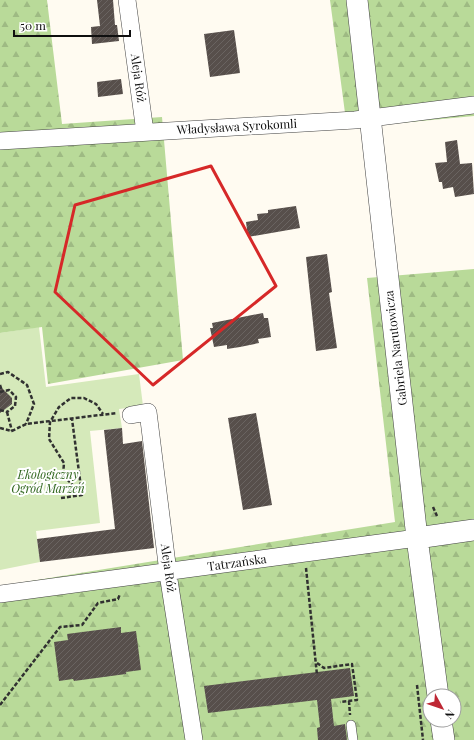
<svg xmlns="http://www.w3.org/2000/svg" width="474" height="740" viewBox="0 0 474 740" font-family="'Playfair Display',serif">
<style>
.grass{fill:#d5e9ba}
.forest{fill:url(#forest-firs);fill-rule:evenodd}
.building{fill:url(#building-hatch)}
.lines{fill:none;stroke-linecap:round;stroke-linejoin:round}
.service-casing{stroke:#424242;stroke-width:10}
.minor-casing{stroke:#424242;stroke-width:18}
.tertiary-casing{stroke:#424242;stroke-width:22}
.path{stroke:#313131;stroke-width:2.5;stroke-dasharray:4 2;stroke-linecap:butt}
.service{stroke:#fff;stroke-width:9}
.minor{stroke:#fff;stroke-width:17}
.tertiary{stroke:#fff;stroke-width:21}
.marked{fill:none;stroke:#d62828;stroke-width:3;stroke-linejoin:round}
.labels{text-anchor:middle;stroke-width:4;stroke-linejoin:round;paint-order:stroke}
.street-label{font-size:12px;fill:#0f0f0f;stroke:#fff}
.park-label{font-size:12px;font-style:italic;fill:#31671f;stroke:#fff}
</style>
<defs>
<pattern id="forest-firs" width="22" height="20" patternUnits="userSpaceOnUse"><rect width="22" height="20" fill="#b9da99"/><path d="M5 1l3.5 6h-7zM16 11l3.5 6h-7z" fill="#9eba83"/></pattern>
<pattern id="building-hatch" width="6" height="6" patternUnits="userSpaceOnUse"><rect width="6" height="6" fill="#574f4b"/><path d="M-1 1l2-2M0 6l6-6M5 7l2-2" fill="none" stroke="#6a6461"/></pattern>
</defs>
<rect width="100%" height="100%" fill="#fffbf1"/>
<!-- grass -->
<path class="grass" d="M 39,327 L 46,387 L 139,374 L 143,406 L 119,409 L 122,428 L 90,431 L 100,523 L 36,531 L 40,562 L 0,570 L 0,333 Z"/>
<!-- forest -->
<path class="forest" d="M 0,0 L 47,0 L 62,124 L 162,117 L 183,360 L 48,384 L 42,327 L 0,333 Z
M 330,0 L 474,0 L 474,116 L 347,128 Z
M 474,269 L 474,740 L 0,740 L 0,586 L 395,522 L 367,278 ZM 430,696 L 454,696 L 454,720 L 430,720 Z"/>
<!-- building -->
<path class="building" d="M 97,0 L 113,0 L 115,25 L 117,25 L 119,41 L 92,44 L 91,27 L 100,26 Z
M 234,30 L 240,73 L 210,77 L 204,34 Z
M 121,79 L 123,94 L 98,97 L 97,82 Z
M 457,140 L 460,164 L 472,163 L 474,194 L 455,197 L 453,187 L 443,189 L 442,182 L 439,182 L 435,163 L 447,162 L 445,142 Z
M 296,206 L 300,228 L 248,237 L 246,222 L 258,220 L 257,214 L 268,213 L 268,210 Z
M 327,254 L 332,292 L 329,293 L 337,348 L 316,351 L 306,257 Z
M 263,313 L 264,318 L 268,318 L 271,337 L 258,339 L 259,343 L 240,347 L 227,349 L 227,345 L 214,347 L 210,328 L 213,328 L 212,323 Z
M 0,386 L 12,398 L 12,404 L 0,413 Z
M 256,413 L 272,505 L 243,510 L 228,418 Z
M 122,428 L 123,444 L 142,441 L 154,548 L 40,562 L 37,539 L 115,529 L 104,430 Z
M 121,627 L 121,633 L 136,631 L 141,670 L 126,672 L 126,674 L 74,681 L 73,679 L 59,681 L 54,642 L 68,640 L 67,634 Z
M 350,668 L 354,696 L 331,699 L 334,726 L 345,724 L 347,740 L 318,740 L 317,728 L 320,727 L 317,700 L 208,713 L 204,686 Z"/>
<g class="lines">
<defs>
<path id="service" d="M 351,725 L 353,740"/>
<path id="minor" d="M 127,0 L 145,132
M 0,141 L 355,120 L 474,105
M 131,415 L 148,412 L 169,580 L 194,740
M 0,594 L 417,538"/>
<path id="tertiary" d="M 357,0 L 417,538 L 438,696
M 417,538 L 474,530
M 441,720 L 444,740"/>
</defs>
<!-- service casing -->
<use href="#service" class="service-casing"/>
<!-- minor casing -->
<use href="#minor" class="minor-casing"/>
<!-- tertiary casing -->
<use href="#tertiary" class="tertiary-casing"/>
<!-- path -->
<path class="path" d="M 0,374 L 8,372 L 27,385 L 34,404 L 26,424
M 0,385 L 2,391
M 0,392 L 9,390 L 16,397 L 15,406 L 7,412
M 0,410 L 7,412
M 7,412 L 12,431
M 0,428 L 12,431 L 26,424 L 117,413
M 63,475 L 82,495
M 46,476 L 54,478 L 63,475 L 64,463 L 49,439 L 50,422 L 59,407 L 71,398 L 84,398 L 96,404 L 103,414
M 61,498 L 82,495 L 72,419
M 433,507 L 437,516
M 306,568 L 317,675
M 317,663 L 324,668 L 352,664 L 357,700 L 340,702
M 417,685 L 423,740
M 349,701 L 350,715
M 0,705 L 60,627 L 82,625 L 98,603 L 118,599 L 120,594"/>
<!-- service -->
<use href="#service" class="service"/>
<!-- minor -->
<use href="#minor" class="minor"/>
<!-- tertiary -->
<use href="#tertiary" class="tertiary"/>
</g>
<!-- marked area -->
<path class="marked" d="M 211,166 L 276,286 L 153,385 L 55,292 L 75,205 Z"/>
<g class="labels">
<!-- street labels -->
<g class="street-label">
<text transform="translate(138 78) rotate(82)" y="4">Aleja Róż</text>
<text transform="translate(237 127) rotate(-3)" y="4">Władysława Syrokomli</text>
<text transform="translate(396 348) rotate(-97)" y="4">Gabriela Narutowicza</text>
<text transform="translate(237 563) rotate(-8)" y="4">Tatrzańska</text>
<text transform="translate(168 568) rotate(82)" y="4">Aleja Róż</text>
</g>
<!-- park labels -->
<g class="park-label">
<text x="48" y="479">Ekologiczny<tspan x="48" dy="14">Ogród Marzeń</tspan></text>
</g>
</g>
<!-- north arrow -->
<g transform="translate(442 708) rotate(130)"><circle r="19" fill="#ffffff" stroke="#9f9f9f"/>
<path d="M0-3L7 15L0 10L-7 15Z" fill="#be2734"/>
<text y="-6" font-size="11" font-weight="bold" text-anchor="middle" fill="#0f0f0f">N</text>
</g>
<!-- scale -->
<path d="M14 30v6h116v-6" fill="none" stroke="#0f0f0f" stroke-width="2"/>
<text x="20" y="30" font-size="12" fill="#0f0f0f" stroke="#ffffff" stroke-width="3" paint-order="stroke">50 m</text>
</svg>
